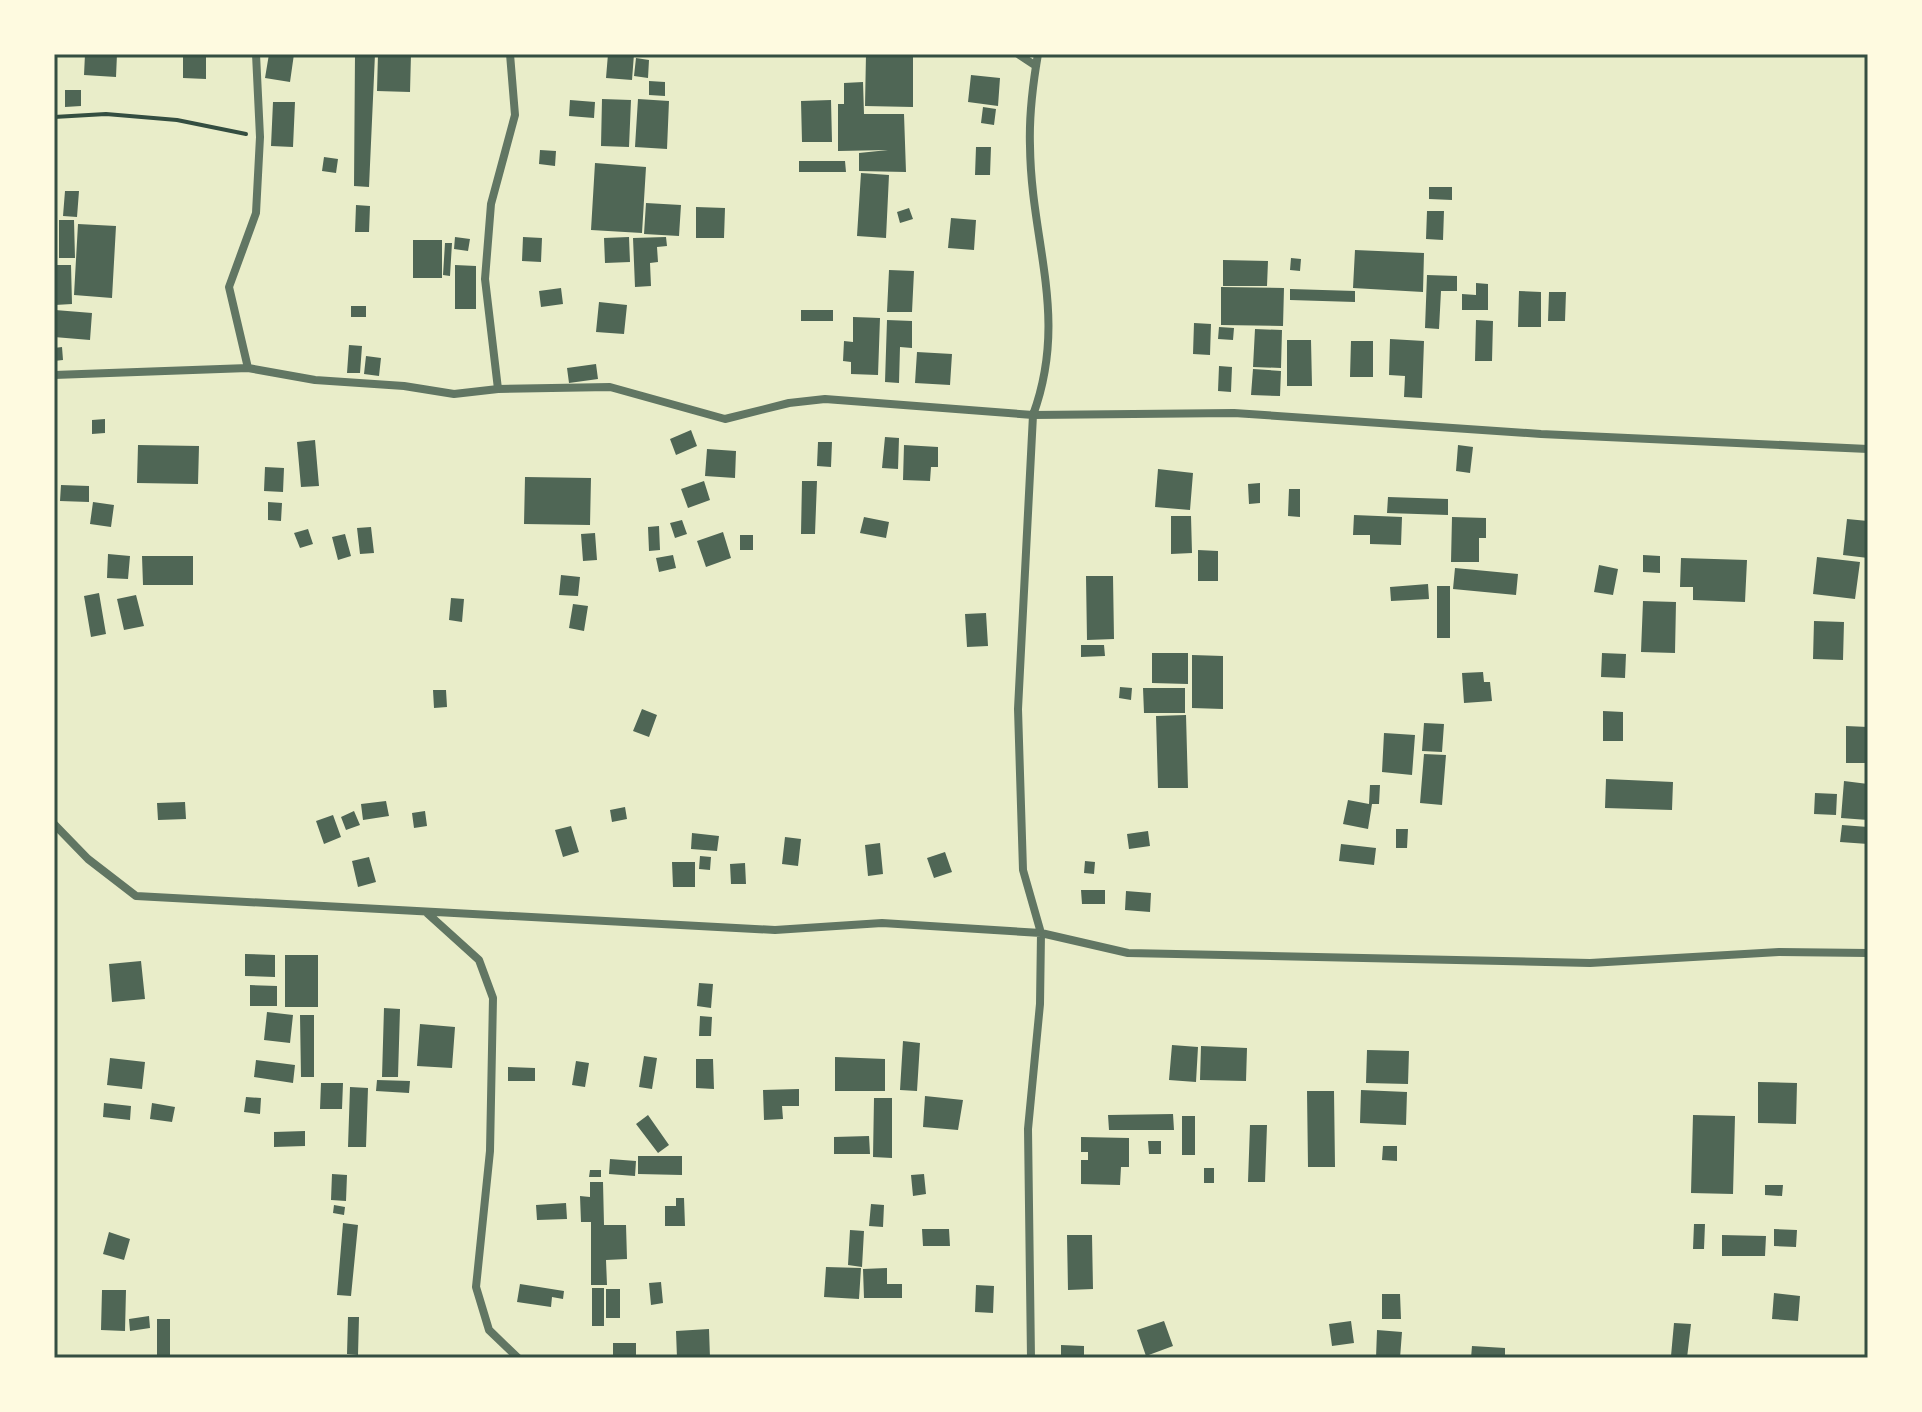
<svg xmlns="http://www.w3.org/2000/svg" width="1922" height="1412" viewBox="0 0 1922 1412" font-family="Mulish,sans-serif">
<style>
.building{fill:#4f6655}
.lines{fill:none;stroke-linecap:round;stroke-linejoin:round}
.path{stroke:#344e41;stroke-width:4}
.minor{stroke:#617663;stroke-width:8}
.neatline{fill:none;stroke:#344e41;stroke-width:3}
</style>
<rect width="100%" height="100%" fill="#e9edc9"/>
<!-- building -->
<path class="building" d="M 85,54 L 117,54 L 116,77 L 84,75 Z
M 183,54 L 206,54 L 206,79 L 183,78 Z
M 269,54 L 294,54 L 290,82 L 265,78 Z
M 355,54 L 375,54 L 369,187 L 354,186 Z
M 378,54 L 411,54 L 410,92 L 377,91 Z
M 608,54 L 634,54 L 632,80 L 606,78 Z
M 866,54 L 913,54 L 913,107 L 865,106 Z
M 636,58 L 649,60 L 648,78 L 634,76 Z
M 971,75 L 1000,78 L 998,106 L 968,102 Z
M 649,81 L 665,82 L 665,96 L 649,95 Z
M 863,82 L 864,114 L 904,114 L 906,172 L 859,171 L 859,153 L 888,150 L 838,151 L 838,104 L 844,104 L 844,83 Z
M 65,90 L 81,90 L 81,106 L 65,107 Z
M 602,99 L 631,100 L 629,147 L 601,146 Z
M 638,99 L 669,101 L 667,149 L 635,147 Z
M 570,100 L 595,102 L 594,118 L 569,116 Z
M 831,100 L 832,142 L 802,142 L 801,101 Z
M 273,102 L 295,102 L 293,147 L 271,146 Z
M 983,107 L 996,109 L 994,125 L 981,123 Z
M 976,147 L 991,147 L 990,175 L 975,175 Z
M 540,150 L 556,151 L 555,166 L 539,164 Z
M 324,157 L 338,159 L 336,173 L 322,171 Z
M 799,161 L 845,161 L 846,172 L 799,172 Z
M 595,163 L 646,167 L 642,233 L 591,230 Z
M 861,173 L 889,175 L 886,238 L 857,236 Z
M 1429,187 L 1452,187 L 1452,200 L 1429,199 Z
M 65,191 L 79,191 L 77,217 L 63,216 Z
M 646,203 L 681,205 L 679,236 L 644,234 Z
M 356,205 L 370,206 L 369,232 L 355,232 Z
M 696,207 L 725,208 L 724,238 L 696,238 Z
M 909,208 L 913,219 L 900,223 L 897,212 Z
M 1427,211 L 1444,211 L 1443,240 L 1426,239 Z
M 951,218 L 976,220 L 974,250 L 948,248 Z
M 59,220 L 74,220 L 75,258 L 59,258 Z
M 78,224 L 116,226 L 112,298 L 74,295 Z
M 455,237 L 470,239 L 468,251 L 454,249 Z
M 523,237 L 542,238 L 541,262 L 522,261 Z
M 629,237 L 630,262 L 605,263 L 604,238 Z
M 666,237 L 667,246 L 657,247 L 658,262 L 650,263 L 651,286 L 635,287 L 633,238 Z
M 413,240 L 442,240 L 442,278 L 413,278 Z
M 445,243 L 452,243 L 450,276 L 443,275 Z
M 1355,250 L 1424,253 L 1423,292 L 1353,288 Z
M 1291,258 L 1301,259 L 1300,271 L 1290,270 Z
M 1223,260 L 1268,261 L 1267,286 L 1223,286 Z
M 54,265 L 71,265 L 72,304 L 55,305 Z
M 455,265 L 476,266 L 476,309 L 455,309 Z
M 889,270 L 914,271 L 912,312 L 887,312 Z
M 1427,275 L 1457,276 L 1457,291 L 1441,291 L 1439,329 L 1425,328 Z
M 1476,283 L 1488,284 L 1488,310 L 1462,310 L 1462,294 L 1476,295 Z
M 1221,287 L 1284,288 L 1283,326 L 1221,325 Z
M 561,288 L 563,304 L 541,307 L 539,291 Z
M 1290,289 L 1355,291 L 1355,302 L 1290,300 Z
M 1519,291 L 1541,292 L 1541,327 L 1518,327 Z
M 1549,292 L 1566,292 L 1565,321 L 1548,321 Z
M 599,302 L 627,305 L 624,334 L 596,332 Z
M 351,306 L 366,306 L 366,317 L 351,317 Z
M 55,310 L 92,313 L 90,340 L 54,337 Z
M 801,310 L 833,310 L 833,321 L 801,321 Z
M 853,317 L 880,318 L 878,375 L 851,374 L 851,362 L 843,361 L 844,341 L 853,342 Z
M 887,320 L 912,321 L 912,348 L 900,347 L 899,383 L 885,382 Z
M 1476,320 L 1493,321 L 1492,361 L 1475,361 Z
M 1194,323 L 1211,324 L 1210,355 L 1193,354 Z
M 1219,327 L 1234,328 L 1233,340 L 1218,339 Z
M 1255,329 L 1282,330 L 1281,368 L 1253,367 Z
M 1390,339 L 1424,341 L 1422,398 L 1404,397 L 1405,376 L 1389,375 Z
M 1287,340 L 1311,340 L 1312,386 L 1287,386 Z
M 1351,341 L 1373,341 L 1373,377 L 1350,377 Z
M 349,345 L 362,346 L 360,373 L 347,373 Z
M 62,347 L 63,360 L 54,361 L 54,348 Z
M 917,352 L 952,354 L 950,385 L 915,383 Z
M 366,356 L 381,358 L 379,376 L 364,374 Z
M 596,364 L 598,379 L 569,383 L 567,368 Z
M 1219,366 L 1232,367 L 1231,392 L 1218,391 Z
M 1253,369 L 1281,371 L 1280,396 L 1251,395 Z
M 105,419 L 105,433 L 92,434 L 92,420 Z
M 691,430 L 697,446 L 676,455 L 670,439 Z
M 885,437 L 899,438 L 898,469 L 882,468 Z
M 315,440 L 319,486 L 301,487 L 297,442 Z
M 818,442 L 832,442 L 831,467 L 817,466 Z
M 138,445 L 199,446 L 198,484 L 137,483 Z
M 904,445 L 938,447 L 938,467 L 931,467 L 930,481 L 903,480 Z
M 1458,445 L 1473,447 L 1470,473 L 1456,471 Z
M 707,449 L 736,451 L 735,478 L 705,476 Z
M 265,467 L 284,468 L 283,492 L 264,491 Z
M 1158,469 L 1193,473 L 1190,510 L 1155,507 Z
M 525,477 L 591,478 L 590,525 L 524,524 Z
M 704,481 L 710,500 L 688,508 L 681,489 Z
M 802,481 L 817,481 L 815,534 L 801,534 Z
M 1260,483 L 1260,503 L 1249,504 L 1248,484 Z
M 61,485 L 89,486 L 89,502 L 60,501 Z
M 1289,489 L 1300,489 L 1300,517 L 1288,516 Z
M 1388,497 L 1448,499 L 1448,515 L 1387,513 Z
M 93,502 L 114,505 L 111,527 L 90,524 Z
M 268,502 L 282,503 L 281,521 L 268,520 Z
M 1354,515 L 1402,517 L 1401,545 L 1370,544 L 1370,535 L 1353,535 Z
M 1171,516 L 1191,516 L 1192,553 L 1171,554 Z
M 864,517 L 889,522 L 886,538 L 860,533 Z
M 1452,517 L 1486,518 L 1486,538 L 1479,538 L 1479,562 L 1451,562 Z
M 1847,519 L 1868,521 L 1868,558 L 1843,555 Z
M 682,520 L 687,534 L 675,538 L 670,523 Z
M 659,526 L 660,550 L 649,551 L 648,527 Z
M 371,527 L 374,553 L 360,554 L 357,528 Z
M 308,529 L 313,544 L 300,548 L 294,533 Z
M 723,532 L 731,558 L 706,567 L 697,541 Z
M 595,533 L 597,560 L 583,561 L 581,534 Z
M 345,534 L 351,556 L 338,560 L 332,537 Z
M 740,535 L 753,535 L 753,550 L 740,550 Z
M 1198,550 L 1218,551 L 1218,581 L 1198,581 Z
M 108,554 L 130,556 L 128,579 L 107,578 Z
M 673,555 L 676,568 L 659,572 L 656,558 Z
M 1643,555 L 1660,556 L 1660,573 L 1643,572 Z
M 142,556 L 193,556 L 193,585 L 143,585 Z
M 1817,557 L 1860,562 L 1855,599 L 1813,594 Z
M 1681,558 L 1747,560 L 1745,602 L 1693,600 L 1693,587 L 1680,587 Z
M 1599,565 L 1618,569 L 1613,595 L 1594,592 Z
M 1455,568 L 1518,574 L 1516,595 L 1453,589 Z
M 561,575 L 580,577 L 578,596 L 559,595 Z
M 1086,576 L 1113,576 L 1114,639 L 1087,640 Z
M 1428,584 L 1429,599 L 1391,601 L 1390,587 Z
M 1437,586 L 1450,586 L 1450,638 L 1437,638 Z
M 99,593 L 106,634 L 91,637 L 84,596 Z
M 136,595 L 144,626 L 124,630 L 117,599 Z
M 451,598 L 464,599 L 462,622 L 449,620 Z
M 1643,601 L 1676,602 L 1675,653 L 1641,652 Z
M 573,604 L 588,606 L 584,631 L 569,628 Z
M 986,613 L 988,646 L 967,647 L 965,614 Z
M 1814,621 L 1844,622 L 1843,660 L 1813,659 Z
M 1081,645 L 1104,645 L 1105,656 L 1081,657 Z
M 1152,653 L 1188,653 L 1188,684 L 1152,683 Z
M 1602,653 L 1626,654 L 1625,678 L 1601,677 Z
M 1192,655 L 1223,656 L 1223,709 L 1192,708 Z
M 1483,672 L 1484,682 L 1490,682 L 1492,701 L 1464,703 L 1462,673 Z
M 1120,687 L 1132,688 L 1131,700 L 1119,698 Z
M 1143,688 L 1185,688 L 1185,713 L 1144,713 Z
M 433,690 L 446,690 L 447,707 L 434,708 Z
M 642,709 L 657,715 L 649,737 L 633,731 Z
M 1603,711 L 1623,712 L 1623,741 L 1603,741 Z
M 1186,715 L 1188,788 L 1158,788 L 1156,716 Z
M 1424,723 L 1444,724 L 1442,752 L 1422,751 Z
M 1846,726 L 1868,727 L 1868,763 L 1846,763 Z
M 1384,733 L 1415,735 L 1412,775 L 1382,772 Z
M 1424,754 L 1446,755 L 1442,805 L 1420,803 Z
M 1606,779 L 1673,782 L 1672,810 L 1605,808 Z
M 1844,781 L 1868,784 L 1868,820 L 1841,818 Z
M 1370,785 L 1380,785 L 1379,804 L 1372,804 L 1368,829 L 1343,824 L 1348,800 L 1369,804 Z
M 1815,793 L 1837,794 L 1836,815 L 1814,814 Z
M 386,801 L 389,816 L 363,820 L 361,804 Z
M 185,802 L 186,819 L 158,820 L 157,803 Z
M 625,807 L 627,819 L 612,822 L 610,810 Z
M 354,811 L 360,825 L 346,830 L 341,817 Z
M 425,811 L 427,826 L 414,828 L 412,813 Z
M 333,815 L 341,837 L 324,844 L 316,821 Z
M 1842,825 L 1868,827 L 1868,844 L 1840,842 Z
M 571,826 L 579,852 L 563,857 L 555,830 Z
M 1396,829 L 1408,829 L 1407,848 L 1396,848 Z
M 1148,831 L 1150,846 L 1129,849 L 1127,834 Z
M 692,833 L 719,836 L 717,851 L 691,849 Z
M 785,837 L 801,839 L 798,866 L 782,864 Z
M 880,843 L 883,874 L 868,876 L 865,845 Z
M 1341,844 L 1376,848 L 1374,865 L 1339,861 Z
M 945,852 L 952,872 L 934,878 L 927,858 Z
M 700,856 L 711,857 L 710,870 L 699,869 Z
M 369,857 L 376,882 L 358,887 L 352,861 Z
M 1085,861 L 1095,862 L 1094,874 L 1084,873 Z
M 672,862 L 695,862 L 695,887 L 673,887 Z
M 745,863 L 746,884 L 731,884 L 730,864 Z
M 1081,890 L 1105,890 L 1105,904 L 1082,904 Z
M 1126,891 L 1151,893 L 1150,912 L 1125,910 Z
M 245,954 L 275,955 L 275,977 L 245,976 Z
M 285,955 L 318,955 L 318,1007 L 285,1007 Z
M 141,961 L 145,999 L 112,1002 L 109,964 Z
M 699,983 L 713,984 L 711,1008 L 697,1006 Z
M 250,985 L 277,986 L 277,1006 L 250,1006 Z
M 384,1008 L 400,1009 L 398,1077 L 382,1077 Z
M 267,1012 L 293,1015 L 290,1043 L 264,1040 Z
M 300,1015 L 314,1015 L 314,1077 L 301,1077 Z
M 700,1016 L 712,1017 L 711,1036 L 699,1036 Z
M 420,1024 L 455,1027 L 452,1068 L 417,1066 Z
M 903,1041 L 920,1043 L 917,1091 L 900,1090 Z
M 1172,1045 L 1198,1047 L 1196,1082 L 1169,1080 Z
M 1201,1046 L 1247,1048 L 1246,1081 L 1200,1080 Z
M 1367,1050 L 1409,1051 L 1408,1084 L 1366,1083 Z
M 644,1056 L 657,1058 L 652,1089 L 639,1087 Z
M 835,1057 L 885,1059 L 885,1091 L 835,1091 Z
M 110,1058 L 145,1062 L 142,1089 L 107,1085 Z
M 696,1059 L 713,1059 L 714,1089 L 696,1088 Z
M 256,1060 L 295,1065 L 293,1083 L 254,1077 Z
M 576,1061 L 589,1063 L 585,1087 L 572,1085 Z
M 508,1067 L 535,1068 L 535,1081 L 508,1081 Z
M 377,1080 L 410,1081 L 409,1093 L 376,1091 Z
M 1758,1082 L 1797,1083 L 1796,1124 L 1758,1123 Z
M 321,1083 L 343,1083 L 342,1109 L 320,1109 Z
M 350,1087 L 368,1088 L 366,1147 L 348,1147 Z
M 799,1089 L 799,1106 L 782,1106 L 783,1119 L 764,1120 L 763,1090 Z
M 1361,1090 L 1407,1092 L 1406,1125 L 1360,1123 Z
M 1307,1091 L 1334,1091 L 1335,1167 L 1308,1167 Z
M 925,1096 L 963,1100 L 958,1130 L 923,1127 Z
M 246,1097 L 261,1098 L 260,1114 L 244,1112 Z
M 874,1098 L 892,1098 L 892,1158 L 873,1157 Z
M 104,1103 L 131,1106 L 130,1120 L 103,1117 Z
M 152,1103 L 175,1107 L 172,1122 L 150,1119 Z
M 1173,1114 L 1174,1130 L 1109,1130 L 1108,1115 Z
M 648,1115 L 669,1145 L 658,1153 L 636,1124 Z
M 1693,1115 L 1735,1116 L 1733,1194 L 1691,1193 Z
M 1182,1116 L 1195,1116 L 1195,1155 L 1182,1155 Z
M 1250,1125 L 1267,1125 L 1265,1182 L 1248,1182 Z
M 305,1131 L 305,1146 L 274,1147 L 274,1132 Z
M 869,1136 L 870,1154 L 834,1154 L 834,1137 Z
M 1081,1137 L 1129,1138 L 1129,1167 L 1121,1167 L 1120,1185 L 1081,1184 L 1081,1160 L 1088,1160 L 1088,1152 L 1081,1152 Z
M 1148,1141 L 1161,1141 L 1161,1154 L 1149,1154 Z
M 1383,1146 L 1397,1146 L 1397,1161 L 1382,1160 Z
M 638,1156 L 682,1156 L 682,1175 L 638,1174 Z
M 610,1159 L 636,1161 L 635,1176 L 609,1174 Z
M 1204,1168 L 1214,1168 L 1214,1183 L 1204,1183 Z
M 590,1170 L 601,1170 L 601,1177 L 589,1177 Z
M 332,1174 L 347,1175 L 346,1201 L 331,1200 Z
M 924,1174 L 926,1194 L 913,1196 L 911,1175 Z
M 590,1182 L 603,1182 L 604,1225 L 626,1225 L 627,1259 L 606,1260 L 607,1285 L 591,1285 L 591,1222 L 581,1222 L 580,1196 L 590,1197 Z
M 1765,1185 L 1783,1185 L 1782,1196 L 1765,1195 Z
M 676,1198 L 684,1198 L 685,1226 L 665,1226 L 665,1206 L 676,1206 Z
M 566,1203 L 567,1219 L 537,1220 L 536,1205 Z
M 871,1204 L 884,1205 L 883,1227 L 869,1226 Z
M 334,1205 L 345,1207 L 344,1215 L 333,1213 Z
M 343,1223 L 358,1225 L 351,1296 L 337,1295 Z
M 1694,1224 L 1705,1224 L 1704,1249 L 1693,1249 Z
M 922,1229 L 949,1229 L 950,1246 L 923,1246 Z
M 1774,1229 L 1797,1230 L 1796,1247 L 1774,1246 Z
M 850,1230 L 864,1231 L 862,1267 L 848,1265 Z
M 109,1232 L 130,1239 L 124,1260 L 103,1254 Z
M 1067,1235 L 1092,1235 L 1093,1289 L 1068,1290 Z
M 1722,1235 L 1766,1236 L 1765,1256 L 1722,1256 Z
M 826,1267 L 861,1268 L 859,1299 L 824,1297 Z
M 887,1268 L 887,1284 L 902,1284 L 902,1298 L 864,1298 L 863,1269 Z
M 661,1282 L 663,1303 L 651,1305 L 649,1283 Z
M 520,1284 L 564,1291 L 563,1299 L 552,1297 L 551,1307 L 517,1302 Z
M 976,1285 L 994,1286 L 993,1313 L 975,1312 Z
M 592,1288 L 604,1288 L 604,1326 L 592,1326 Z
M 606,1289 L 620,1289 L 620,1318 L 606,1318 Z
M 102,1290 L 126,1290 L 125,1331 L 101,1330 Z
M 1774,1293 L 1800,1296 L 1798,1321 L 1772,1319 Z
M 1382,1294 L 1400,1294 L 1401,1319 L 1382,1319 Z
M 149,1316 L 150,1328 L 130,1331 L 129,1319 Z
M 348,1317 L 359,1317 L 358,1355 L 347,1354 Z
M 157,1319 L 170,1319 L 170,1358 L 157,1358 Z
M 1164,1321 L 1173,1346 L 1146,1356 L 1137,1330 Z
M 1351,1321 L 1354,1343 L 1332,1346 L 1329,1324 Z
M 1674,1323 L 1691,1324 L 1687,1358 L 1671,1356 Z
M 709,1329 L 710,1358 L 677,1358 L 676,1331 Z
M 1377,1330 L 1402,1332 L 1400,1358 L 1376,1358 Z
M 613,1343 L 636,1343 L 636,1358 L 613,1358 Z
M 1061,1345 L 1084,1346 L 1084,1358 L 1061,1358 Z
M 1472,1346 L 1505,1348 L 1505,1358 L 1471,1358 Z"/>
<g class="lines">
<!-- path -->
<path class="path" d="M 54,117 L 106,114 L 177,120 L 246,134"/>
<!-- minor -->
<path class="minor" d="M 1018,54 L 1036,66
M 248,368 L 229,287 L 256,213 L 260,137 L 256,54
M 54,375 L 248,368 L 315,380 L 404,386 L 454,394 L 498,389 L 610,387 L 725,419 L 789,403 L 825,399 L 1033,415 L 1234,413 L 1541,434 L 1868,449
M 498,389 L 485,279 L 491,204 L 515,115 L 510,54
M 54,824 L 88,859 L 136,896 L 775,930 L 882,923 L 1041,933 L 1128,953 L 1590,963 L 1779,952 L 1868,953
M 427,913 L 479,960 L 493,998 L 490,1151 L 476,1287 L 489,1330 L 518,1358
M 1031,1358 L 1028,1129 L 1040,1004 L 1041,933 L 1023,870 L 1018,709 L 1033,415 C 1069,317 1031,243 1030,146 C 1029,117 1033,83 1038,54"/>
</g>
<!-- border -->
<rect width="1922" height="1412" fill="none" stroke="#fefae0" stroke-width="112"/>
<rect x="56" y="56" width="1810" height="1300" class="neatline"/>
</svg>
